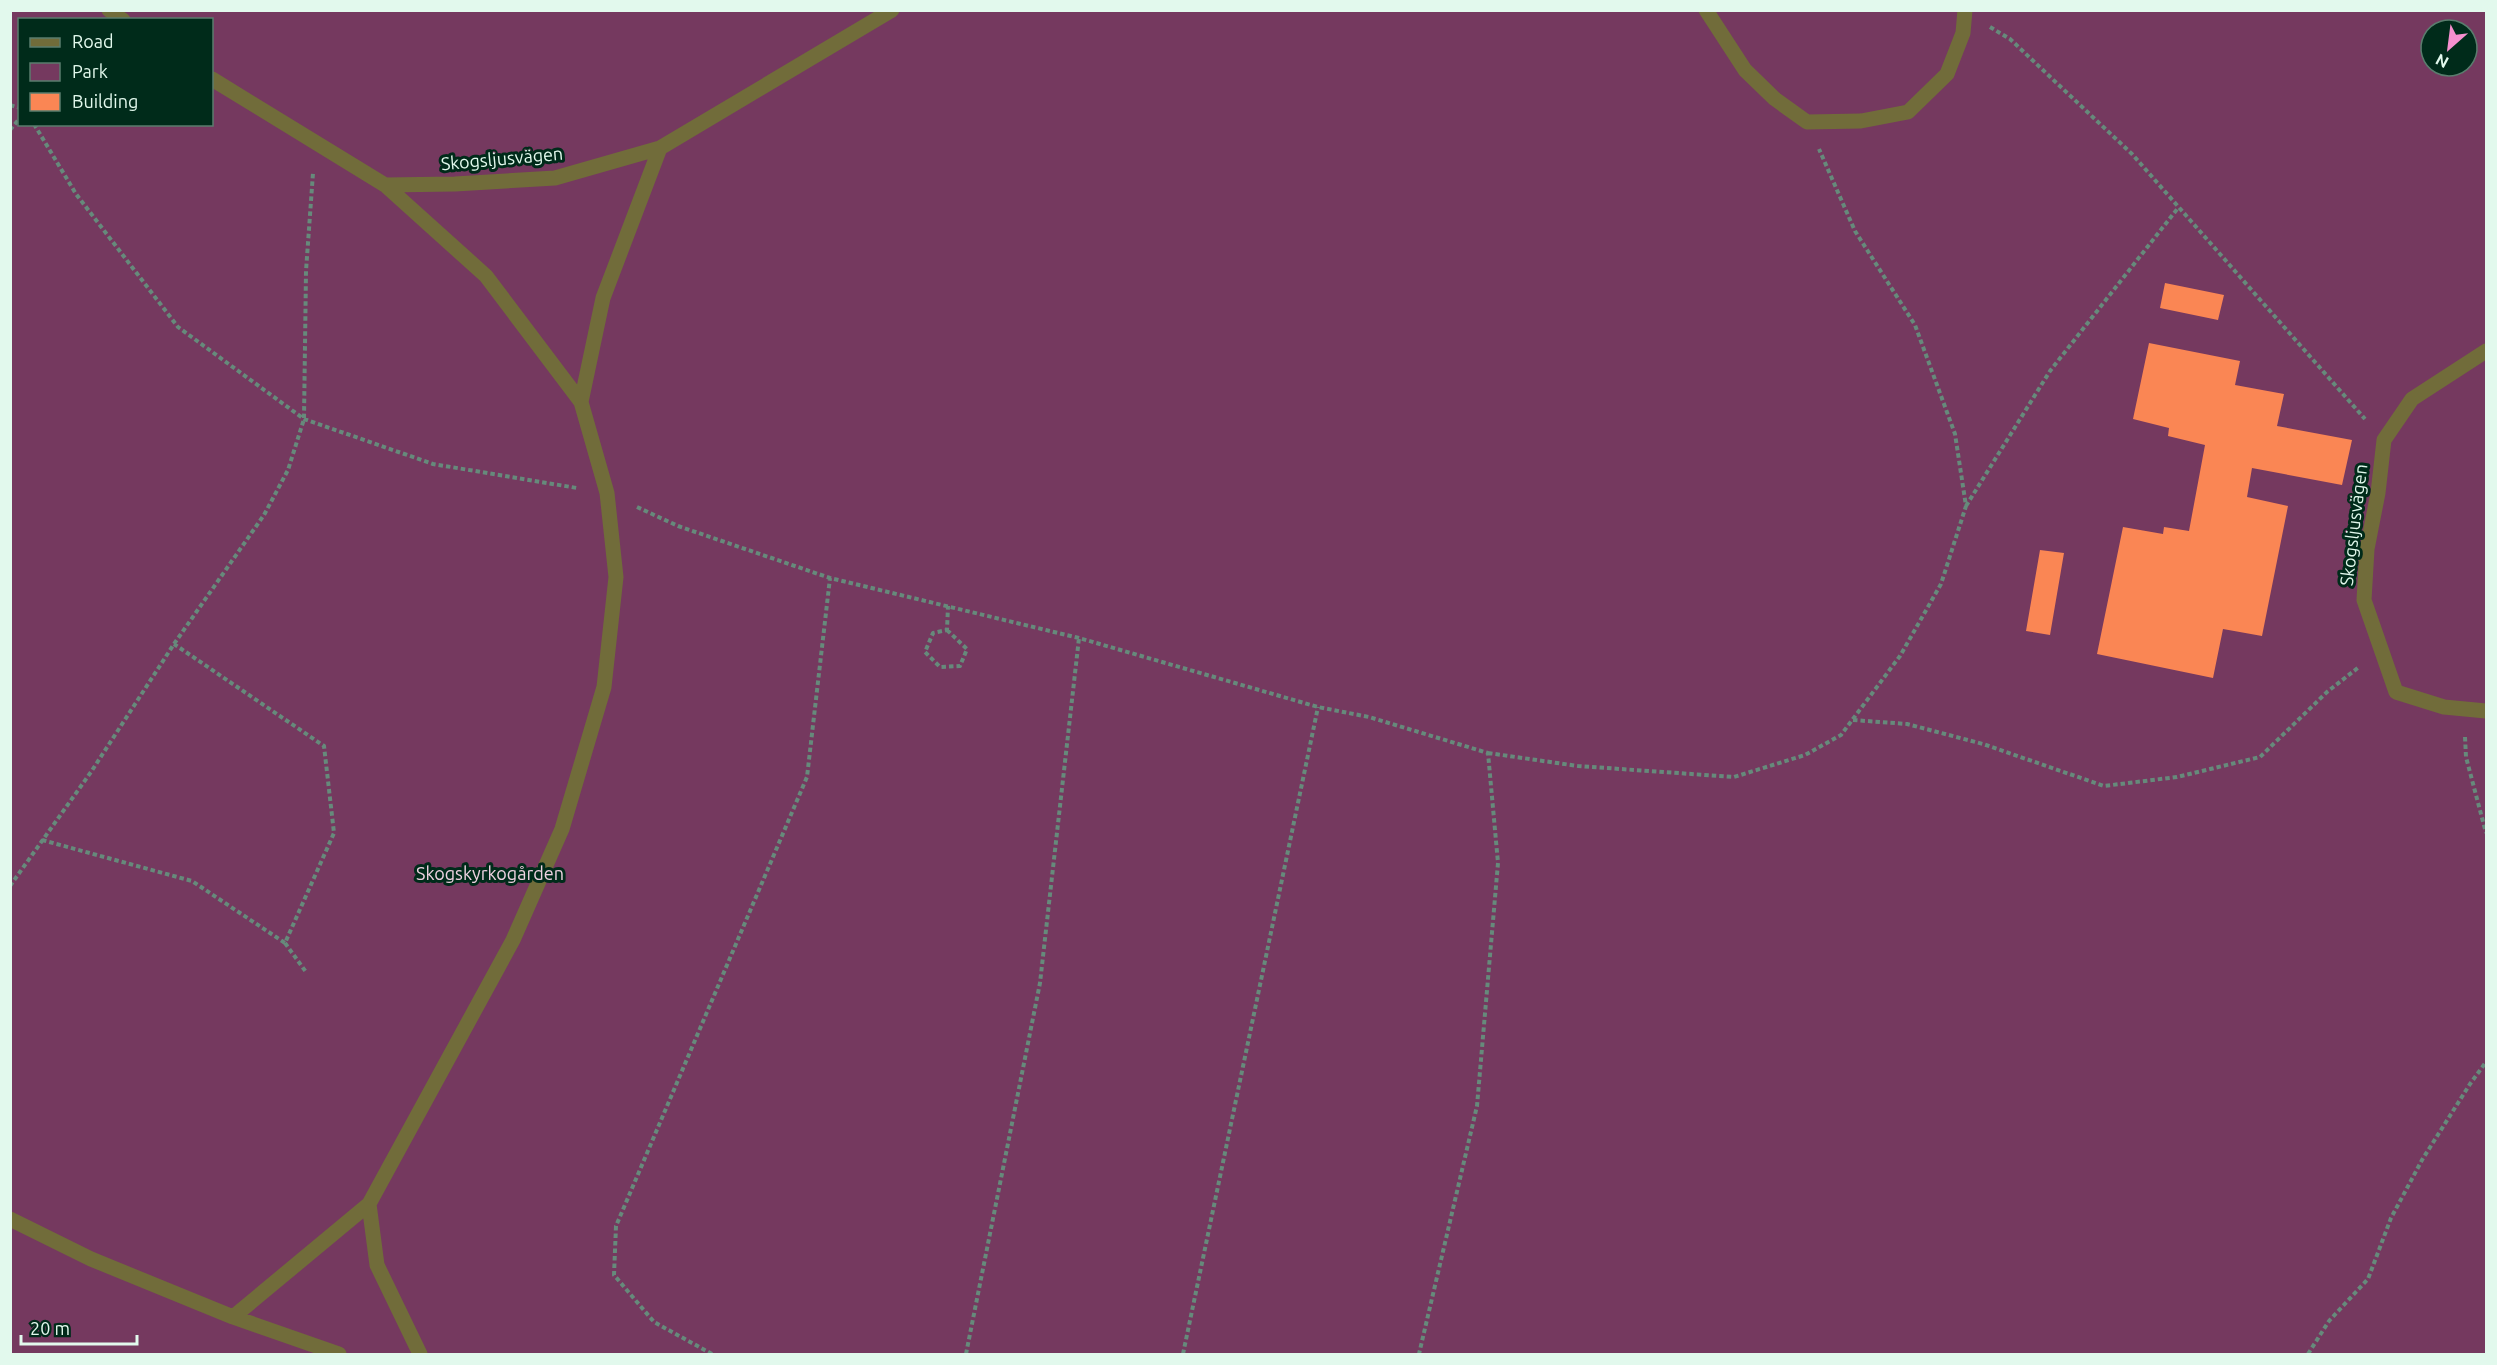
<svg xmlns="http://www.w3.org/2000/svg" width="2497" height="1365" viewBox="0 0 2497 1365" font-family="Ubuntu,sans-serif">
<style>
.green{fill:#75395f;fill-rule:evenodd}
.building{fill:#fa8654}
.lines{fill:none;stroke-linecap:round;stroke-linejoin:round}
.path{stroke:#668a7b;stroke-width:4;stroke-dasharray:4.5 3;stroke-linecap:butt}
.minor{stroke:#716c3a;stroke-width:15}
.labels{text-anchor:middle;stroke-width:6;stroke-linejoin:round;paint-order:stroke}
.street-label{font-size:18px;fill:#e2f9ed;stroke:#002b1a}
.park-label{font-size:18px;fill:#efd3e2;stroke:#002b1a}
</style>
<rect width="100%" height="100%" fill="#073524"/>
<!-- green -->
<path class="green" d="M 10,11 L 2486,11 L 2486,1354 L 11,1354 ZM 20,20 L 212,20 L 212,124 L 20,124 ZM 2431,30 L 2467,30 L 2467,66 L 2431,66 Z"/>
<!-- building -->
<path class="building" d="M 2165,283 L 2224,295 L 2218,320 L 2160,308 Z
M 2149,343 L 2240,361 L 2235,385 L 2284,394 L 2277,426 L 2352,440 L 2342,485 L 2252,468 L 2247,497 L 2288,506 L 2262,636 L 2223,629 L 2213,678 L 2097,654 L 2123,527 L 2163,534 L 2164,527 L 2189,531 L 2205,445 L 2168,436 L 2169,428 L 2133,419 Z
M 2040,550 L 2064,553 L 2050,635 L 2026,631 Z"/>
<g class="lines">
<!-- path -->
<path class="path" d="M 1990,27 L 2010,39 L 2132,154 L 2365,419
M 10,105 L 20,108
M 34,124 L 76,194 L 178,327 L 304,419 L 433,464 L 577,488
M 10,130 L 20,118
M 1966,506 L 2050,371 L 2178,208
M 637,507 L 678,526 L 830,578 L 1079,638 L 1318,707 L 1369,717 L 1488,753 L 1498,863 L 1477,1106 L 1419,1354
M 947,630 L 967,649 L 960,666 L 940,667 L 925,652 L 933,633 L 947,630 L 948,606
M 1853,720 L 1907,724 L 1983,744 L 2104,786 L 2177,777 L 2260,757 L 2327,692 L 2359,667
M 2465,737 L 2466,757 L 2486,833
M 1488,753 L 1578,766 L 1734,777 L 1805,755 L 1841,735 L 1900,656 L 1941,584 L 1966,506 L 1955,434 L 1915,325 L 1855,231 L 1819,149
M 42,840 L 192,881 L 285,943 L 334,833 L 324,746 L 174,644
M 10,886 L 91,772 L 174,644 L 264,515 L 288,470 L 304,419 L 306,271 L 313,173
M 285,943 L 306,972
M 712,1354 L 654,1322 L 614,1275 L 616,1226 L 807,777 L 830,578
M 966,1354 L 1040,983 L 1079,638
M 1183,1354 L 1318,707
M 2308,1354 L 2329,1321 L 2368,1279 L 2391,1218 L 2422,1160 L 2470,1084 L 2486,1062"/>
<!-- minor -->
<path class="minor" d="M 109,10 L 123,20
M 1706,10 L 1745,70 L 1775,99 L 1807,122 L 1861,121 L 1908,112 L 1947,74 L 1963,33 L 1965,10
M 212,79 L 385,185 L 455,184 L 555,178 L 660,148 L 892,10
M 385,185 L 486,276 L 581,402
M 2486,351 L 2412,399 L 2384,440 L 2378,493 L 2367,549 L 2364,600 L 2396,692 L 2444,707 L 2486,711
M 369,1204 L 377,1265 L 420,1354
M 10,1219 L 91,1259 L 233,1317 L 339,1354
M 233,1317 L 369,1204 L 513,940 L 562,829 L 604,687 L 616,577 L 607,493 L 581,402 L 603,298 L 660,148"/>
</g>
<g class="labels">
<!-- street labels -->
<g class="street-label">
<text transform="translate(502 159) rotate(-5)" y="6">Skogsljusvägen</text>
<text transform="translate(2354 525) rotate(-83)" y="6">Skogsljusvägen</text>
</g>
<!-- park labels -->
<g class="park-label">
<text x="490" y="880">Skogskyrkogården</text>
</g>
</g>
<!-- border -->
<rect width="2497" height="1365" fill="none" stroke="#e2f9ed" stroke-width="24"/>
<!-- legend -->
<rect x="18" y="18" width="195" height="108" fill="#002b1a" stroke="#5a7d6e" stroke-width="1.5"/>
<rect x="30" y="38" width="30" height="9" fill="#716c3a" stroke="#5a7d6e" stroke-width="1.5"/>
<text x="72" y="48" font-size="18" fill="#e2f9ed">Road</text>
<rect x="30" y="63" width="30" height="18" fill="#75395f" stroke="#5a7d6e" stroke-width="1.5"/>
<text x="72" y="78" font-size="18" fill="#e2f9ed">Park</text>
<rect x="30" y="93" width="30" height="18" fill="#fa8654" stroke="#5a7d6e" stroke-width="1.5"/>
<text x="72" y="108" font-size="18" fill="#e2f9ed">Building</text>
<!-- north arrow -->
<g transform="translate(2449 48) rotate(208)"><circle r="28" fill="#002b1a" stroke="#5a7d6e" stroke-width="1.5"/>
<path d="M0-4.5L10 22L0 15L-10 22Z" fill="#f690cf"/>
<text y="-9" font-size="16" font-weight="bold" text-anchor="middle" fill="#e2f9ed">N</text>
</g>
<!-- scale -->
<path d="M21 1335v9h116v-9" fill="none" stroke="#e2f9ed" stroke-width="3"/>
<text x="30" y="1335" font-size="18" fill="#e2f9ed" stroke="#002b1a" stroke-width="4.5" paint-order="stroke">20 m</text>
</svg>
